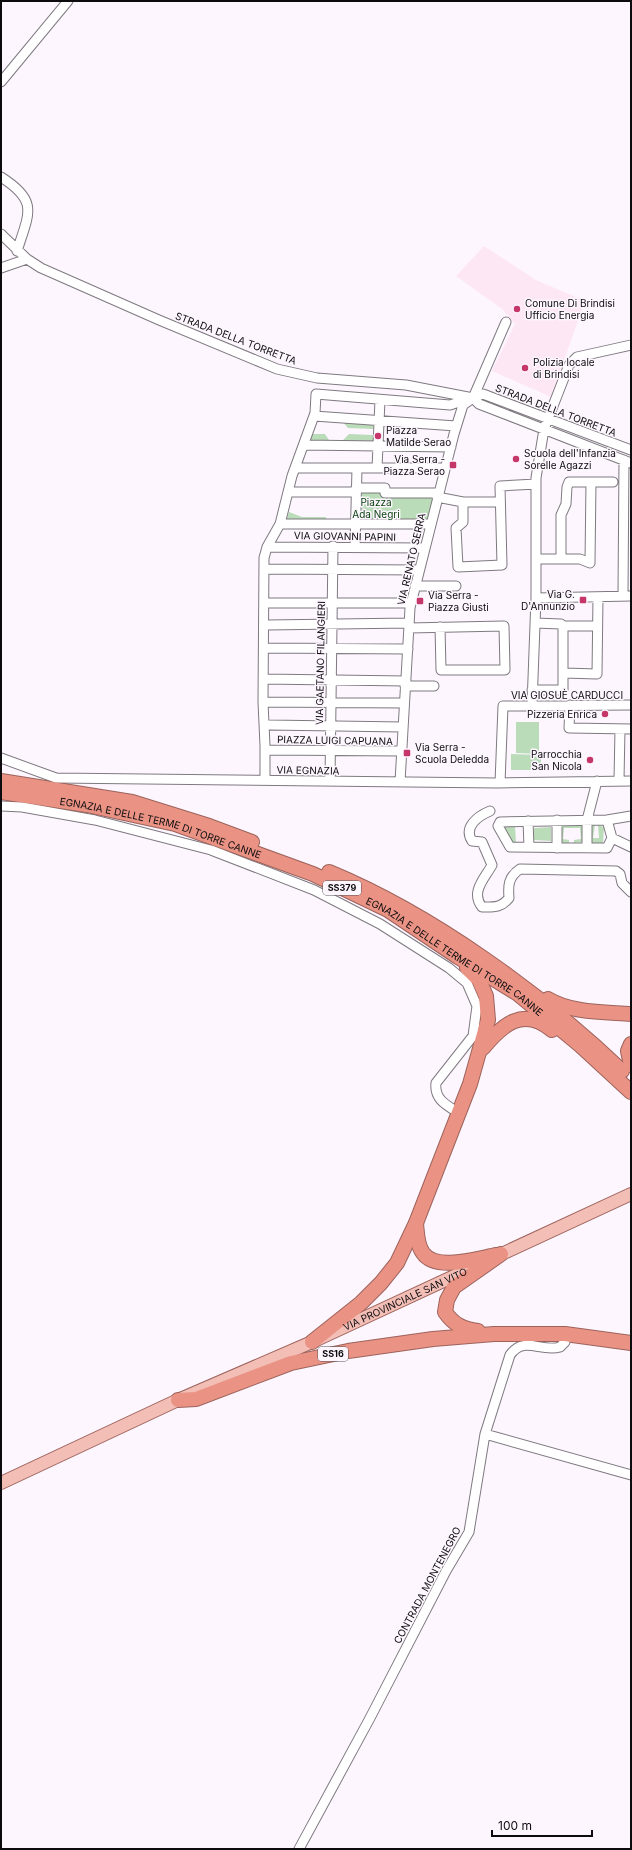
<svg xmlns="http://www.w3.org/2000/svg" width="632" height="1850" viewBox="0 0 632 1850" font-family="Inter,sans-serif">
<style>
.commercial{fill:#fee7f5}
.green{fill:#badcb8}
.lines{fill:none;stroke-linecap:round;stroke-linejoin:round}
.minor-casing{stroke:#7f7980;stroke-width:11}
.major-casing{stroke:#9d635b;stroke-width:14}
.highway-casing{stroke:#9d635b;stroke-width:16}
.minor{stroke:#fff;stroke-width:9}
.major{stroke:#f2beb6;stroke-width:12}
.highway{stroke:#ea9385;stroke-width:14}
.poi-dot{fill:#c43768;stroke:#fdf6ff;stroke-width:1.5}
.labels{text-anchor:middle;stroke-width:3;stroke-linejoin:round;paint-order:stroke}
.shield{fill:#fdf6ff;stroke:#555256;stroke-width:1}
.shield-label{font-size:9px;font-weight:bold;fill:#0d0b0e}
.poi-label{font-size:10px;fill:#0d0b0e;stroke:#fdf6ff;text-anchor:start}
.street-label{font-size:10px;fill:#0d0b0e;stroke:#fdf6ff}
.park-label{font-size:10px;fill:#033d08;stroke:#fdf6ff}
</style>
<rect width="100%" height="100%" fill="#fdf6ff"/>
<!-- commercial -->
<path class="commercial" d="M 484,246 L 536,280 L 585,301 L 551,397 L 492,371 L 515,324 L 502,309 L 456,276 Z"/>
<!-- green -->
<path class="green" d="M 342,421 L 374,423 L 373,429 L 348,428 Z
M 311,434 L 325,434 L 331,443 L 308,443 Z
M 349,434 L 373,435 L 373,443 L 340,443 Z
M 362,490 L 435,494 L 427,522 L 361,521 Z
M 289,512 L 302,517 L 326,517 L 326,521 L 286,521 Z
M 516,722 L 539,722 L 539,754 L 516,753 Z
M 511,754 L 541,755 L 541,770 L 511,770 Z
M 561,825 L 583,825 L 583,842 L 574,843 L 574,840 L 581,839 L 580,828 L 564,828 L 563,839 L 569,840 L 569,843 L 562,843 Z
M 591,825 L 595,825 L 593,838 L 599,838 L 598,825 L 604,827 L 603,843 L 591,843 Z
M 504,826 L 515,826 L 516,843 L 513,843 Z
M 551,827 L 551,841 L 534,840 L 534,828 Z"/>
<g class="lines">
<defs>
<path id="minor" d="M 1,82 L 68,1
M 1,177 C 39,201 29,213 17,251
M 1,234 L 27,259 L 41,268 L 159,320 L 277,369 L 317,378 L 406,385 L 473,398 L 479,404 L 631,463
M 1,268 L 27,259
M 473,398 L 506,322
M 314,416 L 456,426
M 304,445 L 451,447
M 296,468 L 445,468
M 377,468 L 380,400
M 356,488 L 385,488 L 385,493 L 439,493
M 289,492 L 356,492
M 437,497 L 463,502
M 500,502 L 463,502 L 463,522 L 456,528 L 458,567 L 502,565 L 500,486 L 536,484
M 280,524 L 430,524
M 267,547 L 424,548
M 355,547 L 357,468
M 536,559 L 580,559 L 590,563 L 591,482
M 561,559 L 561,515 L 566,504 L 567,487 L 569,482 L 613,482
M 266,569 L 419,570
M 415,586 L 456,586
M 623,596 L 624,460
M 536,598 L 631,596
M 265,603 L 411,603
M 535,623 L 561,624 L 563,626
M 267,625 L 409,623
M 409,628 L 504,626 L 505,670 L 441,670 L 440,627
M 265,648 L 408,649
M 564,673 L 597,674 L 598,597
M 263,679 L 406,681
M 405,686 L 434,686
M 532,690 L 563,690 L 563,626 L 597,626
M 263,702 L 404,703
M 532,705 L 536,598 L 536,478 L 544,429 L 569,365 L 577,357 L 631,345
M 570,705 L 569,728 L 631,729
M 269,725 L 403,727
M 268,750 L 402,751
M 1,758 L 56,778 L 497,783 L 631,781
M 265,780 L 265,746 L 263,702 L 264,558 L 267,547 L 280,524 L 292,476 L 315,413 L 316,394 L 450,405 L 483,394 L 631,450
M 619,780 L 620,729
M 330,781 L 333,546
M 400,782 L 410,608 L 454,434 L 463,405 L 470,400
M 500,783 L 503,706 L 631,705
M 1,806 L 22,807 L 95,820 L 211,850 L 314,890 L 380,924 L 449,968 L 467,983 L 477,1006 L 473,1036 L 436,1083 C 434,1099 446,1105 459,1113
M 490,811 C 478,816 463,827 472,841 L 482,842 L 492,865 C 485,878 470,892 482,907 C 494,907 501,908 509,898 C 508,886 508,877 520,869 L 616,871 L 620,874 L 622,883 L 631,892
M 557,820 L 557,848
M 607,820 L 612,838 L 607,848 L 510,847 L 498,826 L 500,822 Z
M 607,820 L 631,816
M 528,821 L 529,847
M 612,838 L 631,847
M 587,848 L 587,820 L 597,781
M 485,1434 L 631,1475
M 299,1849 L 370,1718 L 446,1571 L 469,1532 L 485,1434 L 510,1355 C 524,1335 541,1353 560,1347 L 565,1342 L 565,1334"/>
<g id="major">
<path id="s1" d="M 1,1483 L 178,1400 L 312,1342 L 631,1194"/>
</g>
<g id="highway">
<path d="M 1,781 L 132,802 L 209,826 L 252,842"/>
<path id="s2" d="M 1,792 L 87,805 L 175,824 L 313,874 L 388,910 L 458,957 L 518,994 L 580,1045 L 631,1092"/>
<path d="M 329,872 C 433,915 541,994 622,1071"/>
<path d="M 548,999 C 571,1013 604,1012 631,1014"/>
<path d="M 631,1044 L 628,1051 L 631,1065"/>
<path d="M 483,1048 C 502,1025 523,1006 552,1030"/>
<path d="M 416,1223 C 417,1233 417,1245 423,1253 C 436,1272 479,1258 497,1255"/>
<path d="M 478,1331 C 463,1329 454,1325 445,1312 L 447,1300 L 454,1287 L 501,1254"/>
<path d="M 312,1342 L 361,1303 L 381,1283 L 397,1263 L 416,1223 L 470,1084 L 488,1020 L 486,996 L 479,980 L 467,968"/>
<path d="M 178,1400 L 196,1399 L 291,1363 L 348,1351 L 433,1339 L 494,1334 L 565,1334 L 631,1343"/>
</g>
</defs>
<!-- minor casing -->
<use href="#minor" class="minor-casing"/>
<!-- major casing -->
<use href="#major" class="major-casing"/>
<!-- highway casing -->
<use href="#highway" class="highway-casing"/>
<!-- minor -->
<use href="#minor" class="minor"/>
<!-- major -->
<use href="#major" class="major"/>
<!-- highway -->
<use href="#highway" class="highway"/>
</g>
<!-- markers -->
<g class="poi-dot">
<circle cx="517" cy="309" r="4"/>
<circle cx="525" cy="368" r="4"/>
<circle cx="378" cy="436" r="4"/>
<circle cx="516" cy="459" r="4"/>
<rect x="449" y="461" width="8" height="8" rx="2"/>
<rect x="579" y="596" width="8" height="8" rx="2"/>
<rect x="416" y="597" width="8" height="8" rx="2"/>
<circle cx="605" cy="714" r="4"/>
<rect x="403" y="749" width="8" height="8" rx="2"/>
<circle cx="590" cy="760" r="4"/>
</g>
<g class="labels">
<!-- shield labels -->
<g class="shield">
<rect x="323" y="881" width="38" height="14" rx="3"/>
<rect x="318" y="1347" width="30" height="14" rx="3"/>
</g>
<g class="shield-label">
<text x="342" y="891">SS379</text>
<text x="333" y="1357">SS16</text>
</g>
<!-- poi labels -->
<g class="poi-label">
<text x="525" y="307">Comune Di Brindisi<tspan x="525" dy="12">Ufficio Energia</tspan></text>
<text x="533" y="366">Polizia locale<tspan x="533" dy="12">di Brindisi</tspan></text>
<text x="386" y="434">Piazza<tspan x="386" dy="12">Matilde Serao</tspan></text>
<text x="524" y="457">Scuola dell'Infanzia<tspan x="524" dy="12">Sorelle Agazzi</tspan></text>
<text x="445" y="463" text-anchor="end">Via Serra -<tspan x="445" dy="12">Piazza Serao</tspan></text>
<text x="575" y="598" text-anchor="end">Via G.<tspan x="575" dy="12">D'Annunzio</tspan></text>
<text x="428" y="599">Via Serra -<tspan x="428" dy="12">Piazza Giusti</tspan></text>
<text x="597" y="718" text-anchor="end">Pizzeria Enrica</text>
<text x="415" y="751">Via Serra -<tspan x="415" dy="12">Scuola Deledda</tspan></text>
<text x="582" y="758" text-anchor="end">Parrocchia<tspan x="582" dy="12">San Nicola</tspan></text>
</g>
<!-- street labels -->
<g class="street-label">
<text transform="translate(236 338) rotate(21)" y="4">STRADA DELLA TORRETTA</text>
<text transform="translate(556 410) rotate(21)" y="4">STRADA DELLA TORRETTA</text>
<text transform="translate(345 536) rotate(1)" y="4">VIA GIOVANNI PAPINI</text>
<text transform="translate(411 559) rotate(-77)" y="4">VIA RENATO SERRA</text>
<text transform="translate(320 663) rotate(-89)" y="4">VIA GAETANO FILANGIERI</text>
<text x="567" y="699">VIA GIOSUÈ CARDUCCI</text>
<text transform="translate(335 740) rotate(1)" y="4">PIAZZA LUIGI CAPUANA</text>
<text transform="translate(308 770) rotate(1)" y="4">VIA EGNAZIA</text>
<text dy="4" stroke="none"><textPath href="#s2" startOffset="164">EGNAZIA E DELLE TERME DI TORRE CANNE</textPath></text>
<text dy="4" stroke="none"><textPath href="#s2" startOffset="488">EGNAZIA E DELLE TERME DI TORRE CANNE</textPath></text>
<text dy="4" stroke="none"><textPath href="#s1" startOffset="444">VIA PROVINCIALE SAN VITO</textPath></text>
<text transform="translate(427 1585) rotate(-62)" y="4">CONTRADA MONTENEGRO</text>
</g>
<!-- park labels -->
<g class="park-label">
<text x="376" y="506">Piazza<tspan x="376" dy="12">Ada Negri</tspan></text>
</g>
</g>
<!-- border -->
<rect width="632" height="1850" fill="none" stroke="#0d0b0e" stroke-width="4"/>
<!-- scale -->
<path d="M492 1830v6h100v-6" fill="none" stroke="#0d0b0e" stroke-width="2"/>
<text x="498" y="1830" font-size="12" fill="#0d0b0e" stroke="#fdf6ff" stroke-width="3" paint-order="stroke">100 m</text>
</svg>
